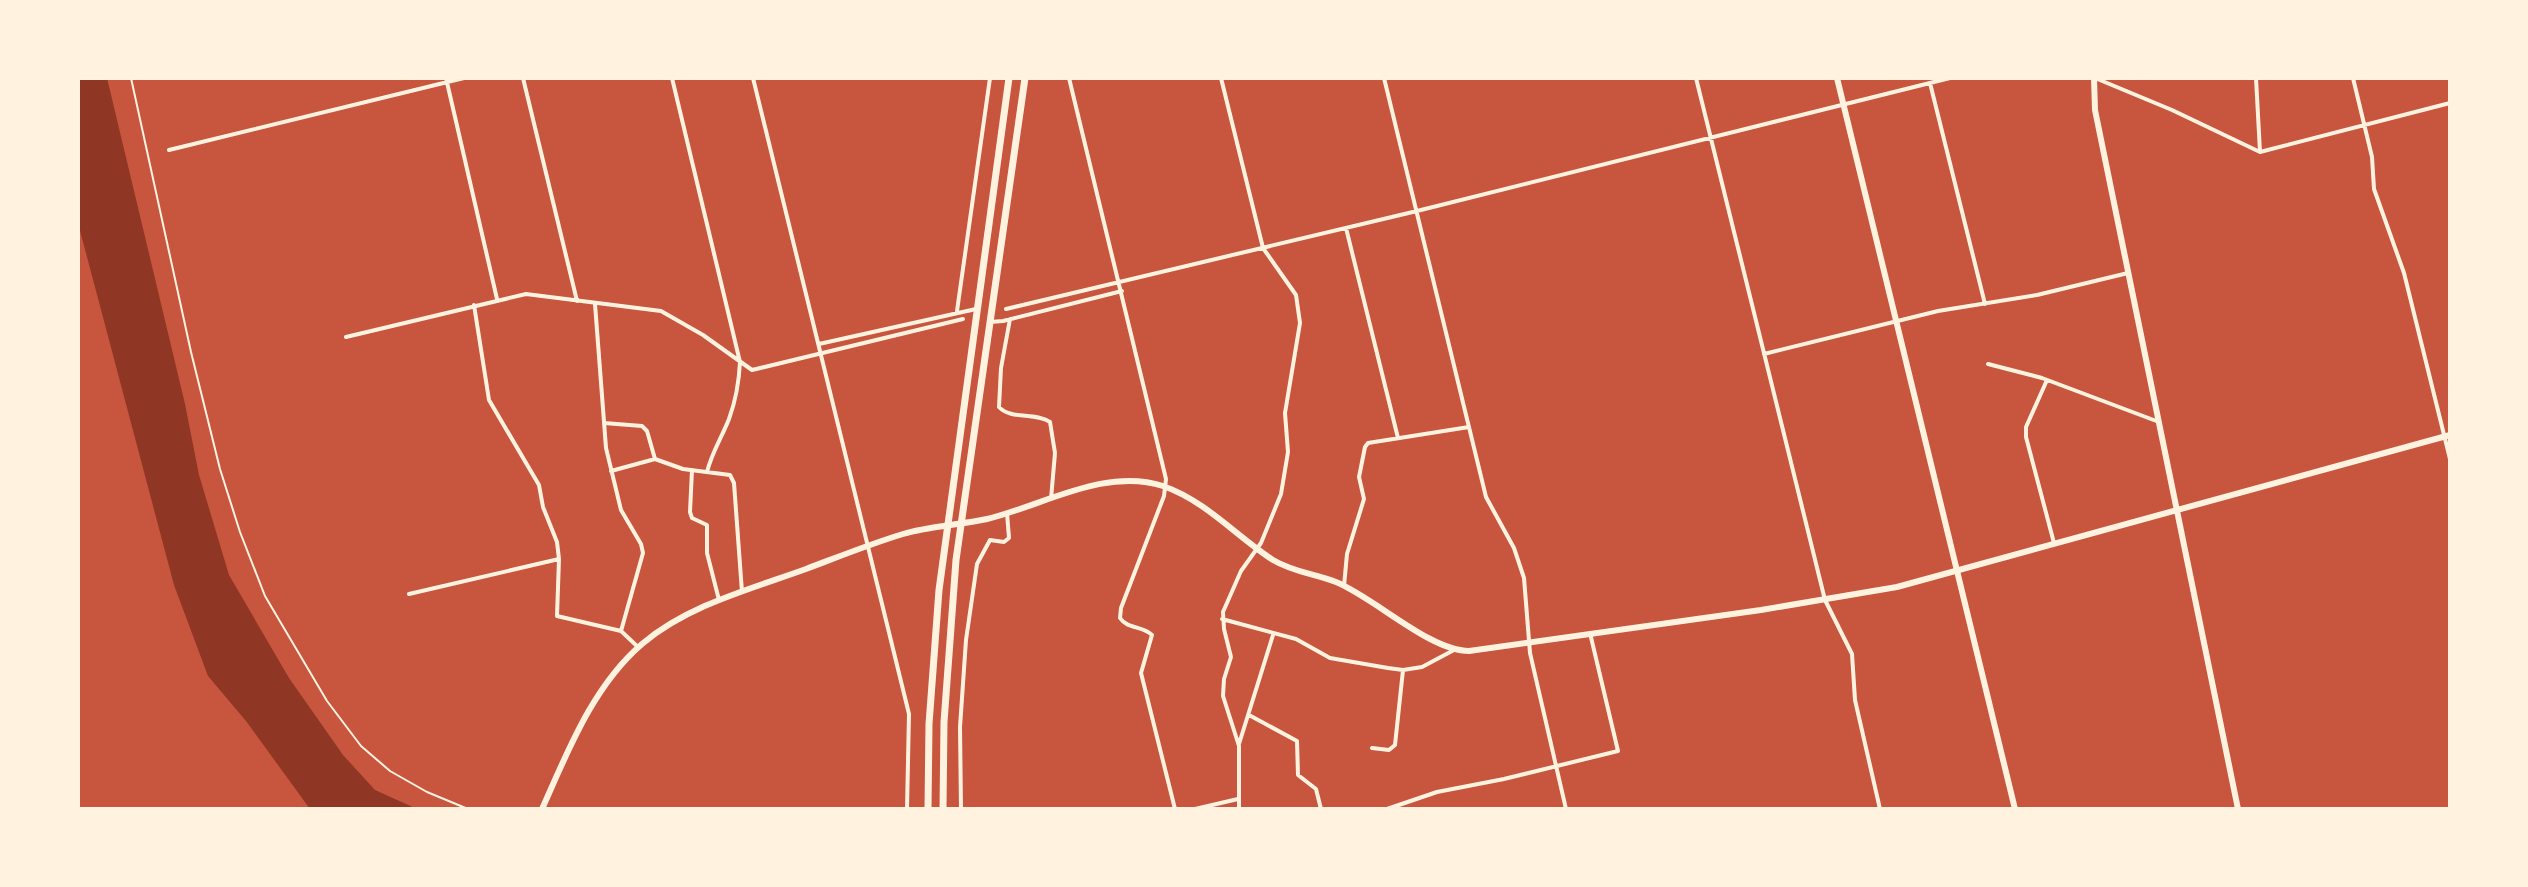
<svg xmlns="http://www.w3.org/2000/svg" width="2528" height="887" viewBox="0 0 2528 887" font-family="Raleway,sans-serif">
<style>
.water{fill:#8f3625}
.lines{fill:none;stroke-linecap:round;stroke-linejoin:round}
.path{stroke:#fff3e0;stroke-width:2}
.minor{stroke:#fff3e0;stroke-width:4}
.tertiary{stroke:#fff3e0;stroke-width:6}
.secondary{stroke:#fff3e0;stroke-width:6}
.trunk{stroke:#fff3e0;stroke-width:7}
</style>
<rect width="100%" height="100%" fill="#c8553d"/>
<!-- water -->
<path class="water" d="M 78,78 L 107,78 L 185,404 L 199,475 L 229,575 L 289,678 L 343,755 L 375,790 L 417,809 L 310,809 L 246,721 L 208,676 L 174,585 L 78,223 Z"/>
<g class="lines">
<!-- path -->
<path class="path" d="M 131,78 L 191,352 L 220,469 L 240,532 L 265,596 L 327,701 L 361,746 L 390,771 L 427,792 L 468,809"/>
<!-- minor -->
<path class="minor" d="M 446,78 L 497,299
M 523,78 L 577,301
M 672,78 L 740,362 C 739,382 736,400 729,419 C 722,437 712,452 707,472
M 753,78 L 909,714 L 907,809
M 1069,78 L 1166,479 L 1164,496 L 1121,608 L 1120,618 C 1127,629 1143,626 1152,635 L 1141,673 L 1175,809
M 1221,78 L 1263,248 L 1296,295 L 1300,323 L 1285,413 L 1288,452 L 1281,494 L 1261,543 L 1241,571 L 1223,612 L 1224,629 L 1231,657 L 1224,679 L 1223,696 L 1239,746 L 1239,809
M 1384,78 L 1486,497 L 1514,548 L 1524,578 L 1530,653 L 1566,809
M 1696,78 L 1825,600 L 1852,654 L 1855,700 L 1880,809
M 2095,78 L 2172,110 L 2260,152 L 2450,103
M 2256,78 L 2260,152
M 2353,78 L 2372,157 L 2374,189 L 2404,273 L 2450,459
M 1930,83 L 1985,304
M 169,150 L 464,78
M 1346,228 L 1398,438
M 595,304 L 606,448 L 621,510 L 641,544 L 643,553 L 621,631
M 474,305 L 489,400 L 539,485 L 543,507 L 557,542 L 559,559 L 557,616 L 621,631 L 638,647
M 1006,309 L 1417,211 L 1950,78
M 957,311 L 990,78
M 1010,319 L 1001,368 L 999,407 C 1011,420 1035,412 1050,422 L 1055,453 L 1051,499
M 990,322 L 1003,321 L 1122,291
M 346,337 L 526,294 L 661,311 L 703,335 L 752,370 L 963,319
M 819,344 L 976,309
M 1764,354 L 1938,311 L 2037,295 L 2128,273
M 1988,364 L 2042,378 L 2159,422
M 2047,380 L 2026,427 L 2026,437 L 2054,543
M 604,423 L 642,426 L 647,431 L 655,459
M 692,470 L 690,512 L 692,518 L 707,525 L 707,553 L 719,600
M 611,471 L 655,459 L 683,469 L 730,475 L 734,483 L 742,592
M 1344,586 L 1347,554 L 1364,499 L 1359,477 L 1365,447 L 1368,443 L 1469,427
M 409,594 L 559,559
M 1222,619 L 1296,639 L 1330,658 L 1388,668 L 1403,670 L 1422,667 L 1454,650
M 1249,715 L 1297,741 L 1298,775 L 1316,789 L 1321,809
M 1239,744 L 1273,635
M 1372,748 L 1389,750 L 1395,745 L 1403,670
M 961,809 L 960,727 L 966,640 L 977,564 L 990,540 L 1004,542 L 1009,538 L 1007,513
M 1195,809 L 1238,799
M 1387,809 L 1437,792 L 1504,779 L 1618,751 L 1590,633"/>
<!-- tertiary -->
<path class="tertiary" d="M 1837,78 L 2015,809"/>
<!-- secondary -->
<path class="secondary" d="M 2094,78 L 2095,110 L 2238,809
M 542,809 C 568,751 593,686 642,644 C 688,605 751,589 806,569 C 838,557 870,544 903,534 C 930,526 959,525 987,519 C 1042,506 1105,467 1163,486 C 1206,501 1236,536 1273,560 C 1293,572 1315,574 1336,582 C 1375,598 1430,651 1469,651 L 1761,610 L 1897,587 L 2450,435"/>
<!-- trunk -->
<path class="trunk" d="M 928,809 L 929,724 L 939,590 L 1009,78
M 943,809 L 944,722 L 956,560 L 1025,78"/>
</g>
<!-- border -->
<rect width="2528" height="887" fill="none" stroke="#fff3e0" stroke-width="160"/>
</svg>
